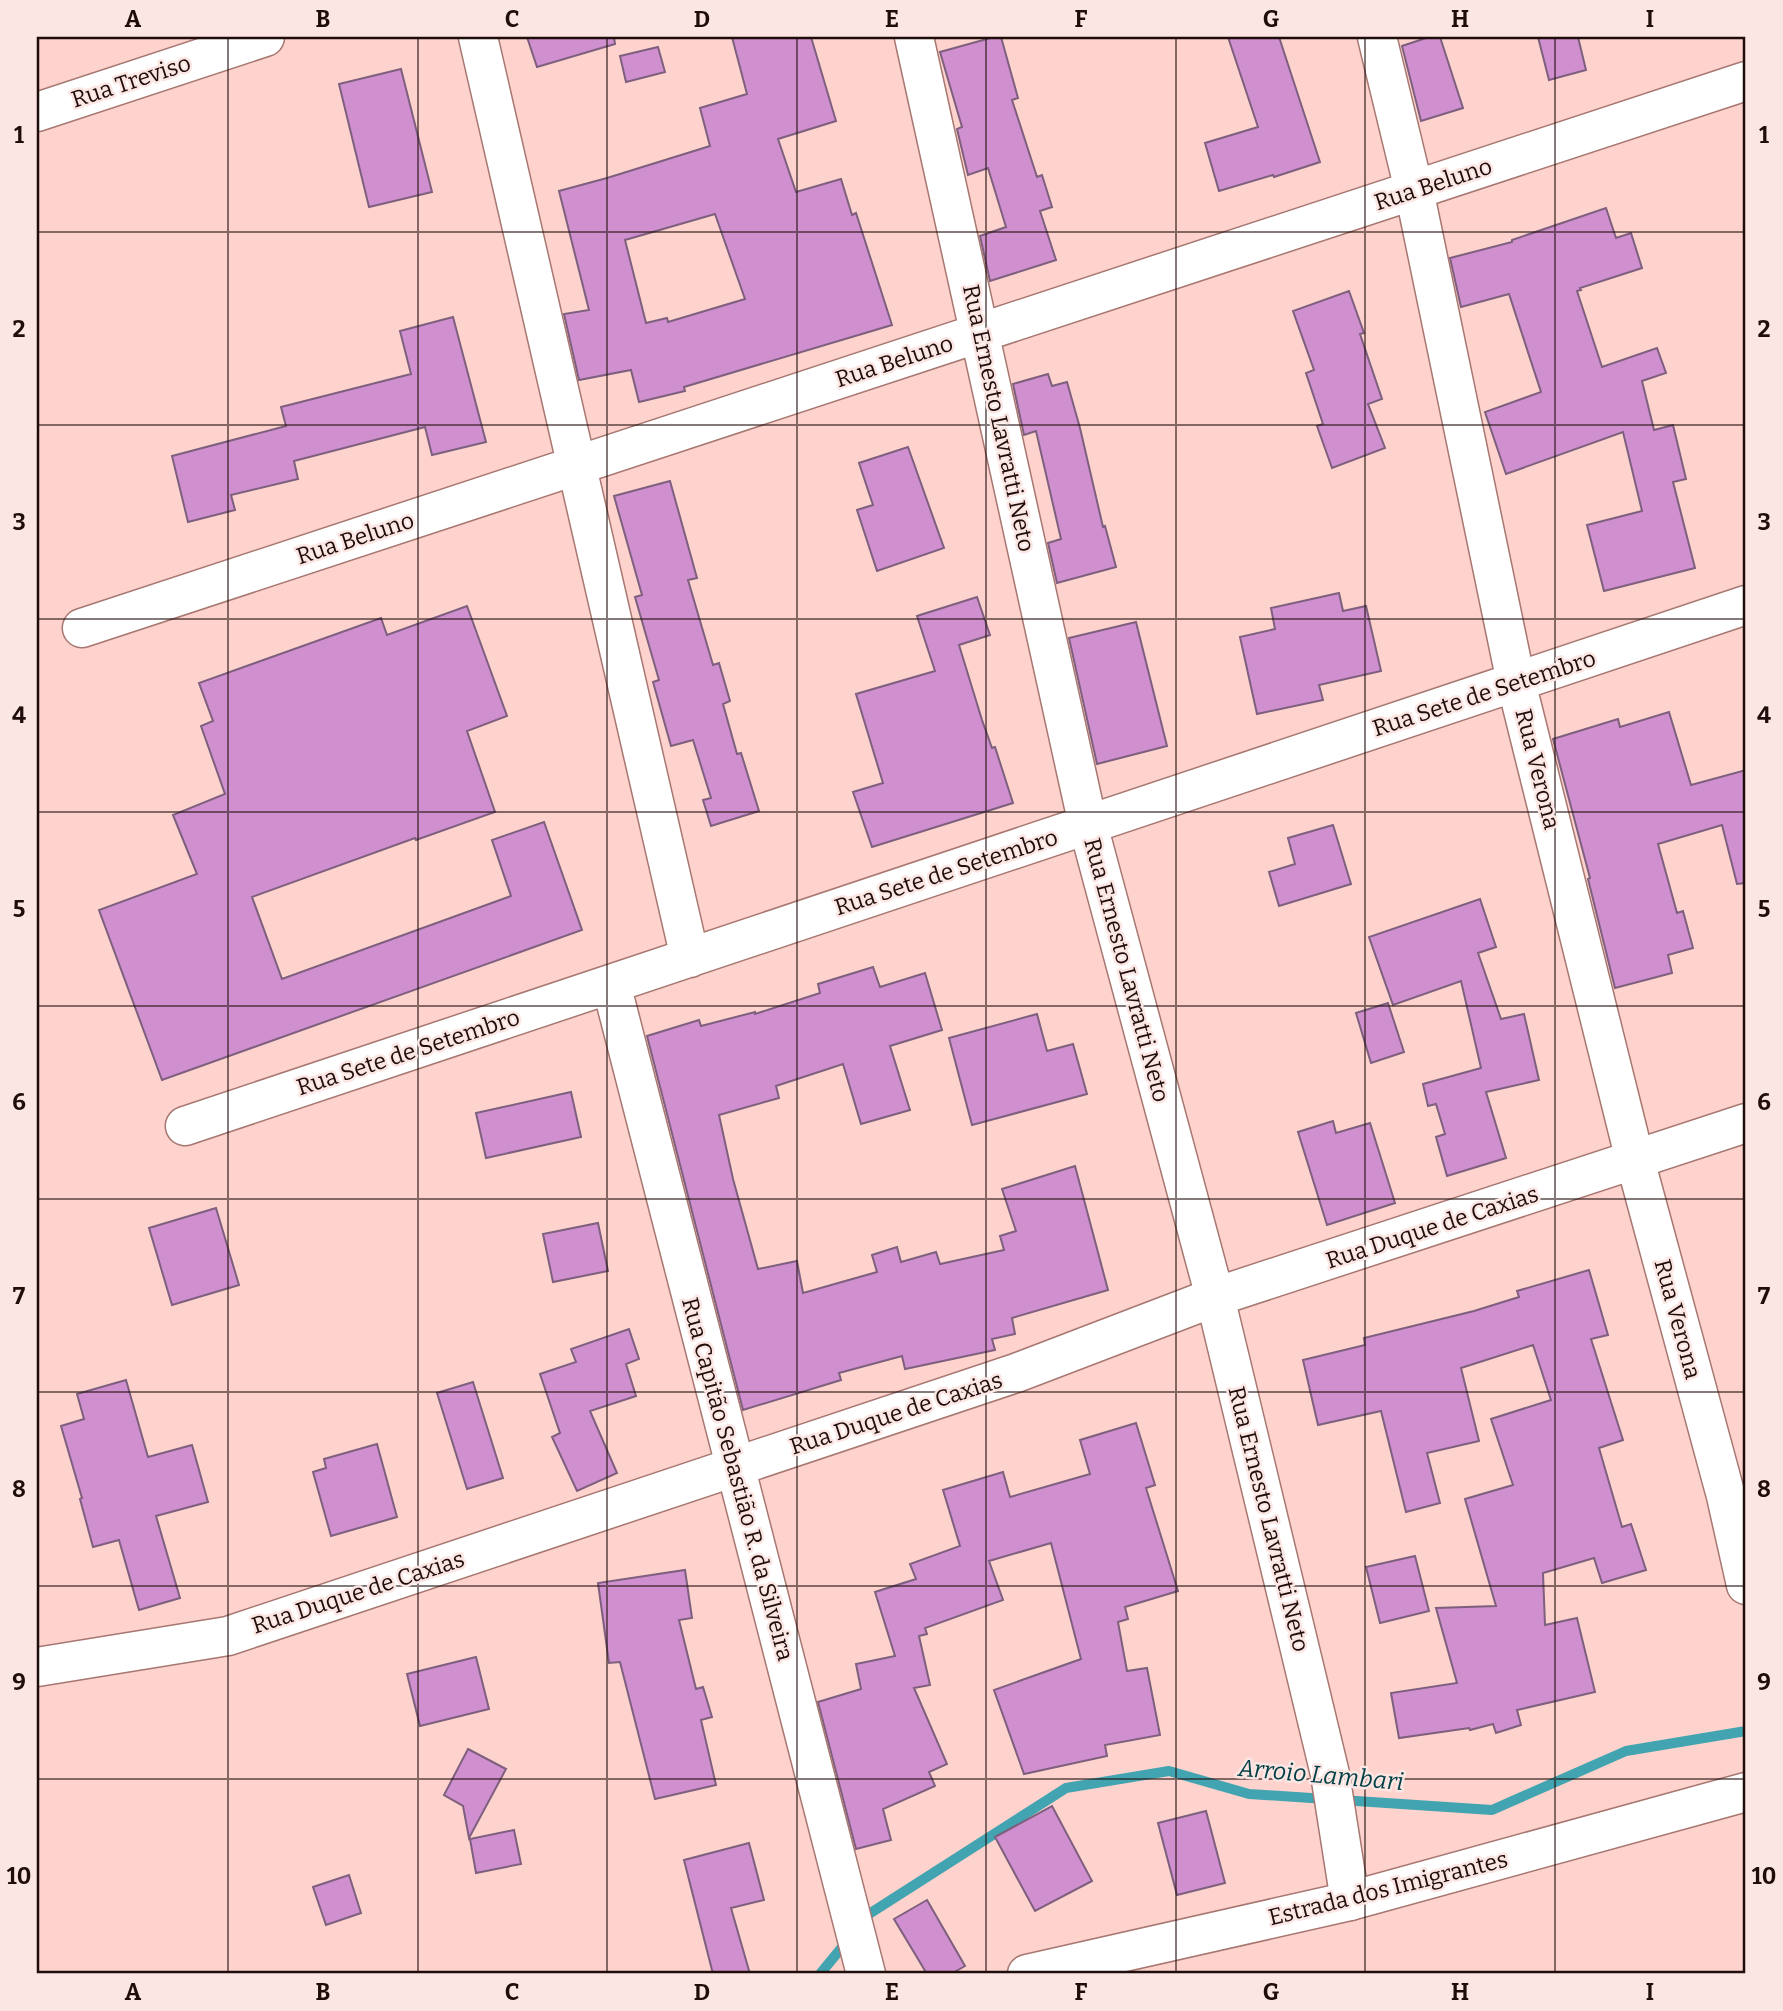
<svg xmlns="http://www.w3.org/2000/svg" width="1783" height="2011" viewBox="0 0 1783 2011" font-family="Bitter,serif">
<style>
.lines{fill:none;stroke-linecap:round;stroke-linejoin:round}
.stream{stroke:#41a4b0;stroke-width:10}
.building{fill:#d090d0;stroke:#7e5f7e;stroke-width:2;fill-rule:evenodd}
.street-casing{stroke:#a77771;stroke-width:41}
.secondary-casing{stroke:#a77771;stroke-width:41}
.street{stroke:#fff;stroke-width:38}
.secondary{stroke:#fff;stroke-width:38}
.grid{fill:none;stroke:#1f0d0b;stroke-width:2;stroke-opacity:0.55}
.labels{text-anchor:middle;stroke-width:5;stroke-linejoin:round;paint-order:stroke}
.street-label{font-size:23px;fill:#1f0d0b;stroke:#fce6e3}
.water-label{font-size:24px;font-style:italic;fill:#003f45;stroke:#fce6e3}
.neatline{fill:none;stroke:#1f0d0b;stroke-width:2.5}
.grid-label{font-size:23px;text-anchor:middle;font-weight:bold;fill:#1f0d0b}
</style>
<rect width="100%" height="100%" fill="#fed3cd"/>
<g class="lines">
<!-- stream -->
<path class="stream" d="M 1341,1800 L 1492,1810 L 1626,1751 L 1746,1731
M 862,1923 L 869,1914 L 1066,1788 L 1169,1771 L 1249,1794 L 1326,1799
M 820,1974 L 848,1940"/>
</g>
<!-- building -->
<path class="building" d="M 527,37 L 614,37 L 615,44 L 537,67 Z
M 732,37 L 811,37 L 836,121 L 778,139 L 796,192 L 841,179 L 852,215 L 856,213 L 892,325 L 684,387 L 685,391 L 639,402 L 631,370 L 579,380 L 564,314 L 589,310 L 559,191 L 607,178 L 710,146 L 700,108 L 747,94 ZM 715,214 L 745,299 L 668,322 L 667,318 L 646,323 L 625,240 Z
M 994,37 L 1001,37 L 1018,98 L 1012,100 L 1037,177 L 1042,175 L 1052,207 L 1040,211 L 1056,260 L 990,281 L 980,236 L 1006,227 L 988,168 L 968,175 L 957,129 L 962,127 L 940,52 Z
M 1228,37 L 1279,37 L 1320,162 L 1274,177 L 1273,175 L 1219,191 L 1205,143 L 1258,127 Z
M 1429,37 L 1440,37 L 1463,108 L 1421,121 L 1402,46 Z
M 1538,37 L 1578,37 L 1586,70 L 1549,80 Z
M 658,47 L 665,72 L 626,82 L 620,56 Z
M 401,69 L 432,192 L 369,207 L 339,84 Z
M 1606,208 L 1616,238 L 1631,233 L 1642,268 L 1580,288 L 1581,290 L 1577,291 L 1602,367 L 1657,348 L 1666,373 L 1642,381 L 1654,430 L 1673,425 L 1686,479 L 1673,482 L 1695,568 L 1604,591 L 1587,525 L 1642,511 L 1623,432 L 1506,474 L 1485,412 L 1541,392 L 1509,294 L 1461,307 L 1450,258 L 1512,242 L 1512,240 Z
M 1349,291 L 1364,333 L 1360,334 L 1382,399 L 1368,404 L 1385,448 L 1332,468 L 1317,426 L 1323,424 L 1306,373 L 1314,370 L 1293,311 Z
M 453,317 L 486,442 L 432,455 L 425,427 L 294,461 L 298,479 L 231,495 L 235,510 L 188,522 L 172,456 L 286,426 L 281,407 L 411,374 L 400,331 Z
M 1048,374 L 1052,386 L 1067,382 L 1080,428 L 1103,527 L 1105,526 L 1116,567 L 1057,583 L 1048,543 L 1061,539 L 1036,431 L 1024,435 L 1013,384 Z
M 908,447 L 944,548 L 877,571 L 857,510 L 873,505 L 859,463 Z
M 670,481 L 697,578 L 688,580 L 713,665 L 719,663 L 730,701 L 723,704 L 737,754 L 741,753 L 759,811 L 711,826 L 703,800 L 711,798 L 693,740 L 671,746 L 653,682 L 659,680 L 635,597 L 642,595 L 614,496 Z
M 1339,593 L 1343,611 L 1366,606 L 1381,671 L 1319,685 L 1323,700 L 1257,714 L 1240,637 L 1275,629 L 1271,608 Z
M 977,597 L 990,635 L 959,645 L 982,720 L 992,748 L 995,747 L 1013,803 L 872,847 L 853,792 L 883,783 L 856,694 L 935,671 L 917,616 Z
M 467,606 L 507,716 L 467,731 L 495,812 L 416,840 L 415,838 L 252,897 L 282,979 L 511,896 L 492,840 L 544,822 L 582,930 L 162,1080 L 99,910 L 197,874 L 173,815 L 225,794 L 201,726 L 213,721 L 199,683 L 381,618 L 387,635 Z
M 1136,622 L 1167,746 L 1097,764 L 1069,638 Z
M 1669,712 L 1691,785 L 1746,770 L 1746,883 L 1737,884 L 1722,825 L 1658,844 L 1677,913 L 1683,911 L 1693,948 L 1668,955 L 1672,973 L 1615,988 L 1588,879 L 1590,878 L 1553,739 L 1618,719 L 1620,727 Z
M 1333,825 L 1351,884 L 1279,906 L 1269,872 L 1295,864 L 1288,838 Z
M 1480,899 L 1496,947 L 1478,953 L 1501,1019 L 1524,1014 L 1539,1080 L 1486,1092 L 1506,1158 L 1447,1176 L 1436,1137 L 1445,1134 L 1436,1104 L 1428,1106 L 1423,1084 L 1481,1068 L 1461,981 L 1393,1005 L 1369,937 Z
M 873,967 L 880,987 L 925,973 L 942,1030 L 890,1046 L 910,1110 L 861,1124 L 843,1064 L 776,1086 L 779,1098 L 719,1115 L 733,1179 L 758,1269 L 797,1261 L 803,1293 L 877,1272 L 872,1255 L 897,1247 L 901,1262 L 936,1252 L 940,1264 L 1004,1250 L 1000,1236 L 1016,1231 L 1002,1189 L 1075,1166 L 1108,1290 L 1012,1318 L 1015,1334 L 992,1339 L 995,1350 L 905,1369 L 902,1356 L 839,1373 L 841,1380 L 743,1410 L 647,1036 L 699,1020 L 701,1026 L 755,1012 L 755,1014 L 820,993 L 818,984 Z
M 1388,1003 L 1404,1052 L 1371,1063 L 1356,1013 Z
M 1037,1014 L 1047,1051 L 1073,1044 L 1087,1094 L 972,1125 L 949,1038 Z
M 571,1092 L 581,1137 L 486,1158 L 476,1113 Z
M 1333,1121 L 1336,1133 L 1370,1123 L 1395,1203 L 1327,1225 L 1298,1132 Z
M 216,1208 L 239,1285 L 172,1305 L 149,1228 Z
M 598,1223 L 608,1271 L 553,1282 L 543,1234 Z
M 1589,1270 L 1608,1335 L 1591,1339 L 1623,1440 L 1599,1448 L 1622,1527 L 1631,1524 L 1646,1570 L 1602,1583 L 1594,1558 L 1543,1573 L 1545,1625 L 1577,1618 L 1595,1692 L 1517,1710 L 1521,1725 L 1496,1733 L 1493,1724 L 1470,1730 L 1469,1728 L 1399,1738 L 1391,1693 L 1457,1683 L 1436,1608 L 1496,1606 L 1465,1499 L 1513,1485 L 1491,1419 L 1551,1400 L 1533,1345 L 1461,1368 L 1479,1441 L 1427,1453 L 1440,1503 L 1406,1512 L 1381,1411 L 1318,1425 L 1303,1360 L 1365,1345 L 1364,1338 L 1474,1311 L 1519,1297 L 1517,1291 Z
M 629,1329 L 639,1359 L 626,1364 L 636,1396 L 590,1411 L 617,1473 L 577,1491 L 552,1437 L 560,1433 L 540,1374 L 576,1362 L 571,1349 Z
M 126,1380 L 148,1457 L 192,1445 L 208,1502 L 156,1516 L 180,1598 L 139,1610 L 119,1540 L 93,1547 L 80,1499 L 82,1498 L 61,1426 L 84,1419 L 77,1394 Z
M 473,1382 L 503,1478 L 467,1489 L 437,1393 Z
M 1136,1423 L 1155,1485 L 1146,1488 L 1178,1591 L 1125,1607 L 1128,1619 L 1118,1622 L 1127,1671 L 1147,1668 L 1160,1735 L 1105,1745 L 1107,1756 L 1024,1774 L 994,1690 L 1081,1659 L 1051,1543 L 989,1561 L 1003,1600 L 925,1628 L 927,1634 L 919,1636 L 930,1685 L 914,1688 L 947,1764 L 929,1772 L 935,1786 L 883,1809 L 891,1840 L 856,1849 L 818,1702 L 861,1689 L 856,1664 L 895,1656 L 875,1592 L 916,1579 L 910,1564 L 960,1546 L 943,1490 L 1003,1472 L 1010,1497 L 1090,1474 L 1080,1440 Z
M 377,1444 L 397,1517 L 331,1536 L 313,1472 L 326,1468 L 324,1459 Z
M 1415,1556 L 1429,1611 L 1380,1623 L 1366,1567 Z
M 685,1570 L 692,1618 L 679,1620 L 696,1689 L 703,1687 L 712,1717 L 701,1720 L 716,1785 L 655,1799 L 620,1662 L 609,1663 L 598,1583 Z
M 476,1657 L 489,1709 L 420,1726 L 407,1674 Z
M 468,1749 L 506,1769 L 469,1838 L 463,1806 L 444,1795 Z
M 1052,1806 L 1092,1881 L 1035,1911 L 995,1837 Z
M 1206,1811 L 1225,1883 L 1177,1895 L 1158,1823 Z
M 514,1830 L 521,1864 L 476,1873 L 470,1839 Z
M 749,1843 L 764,1900 L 731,1908 L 750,1974 L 713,1974 L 684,1860 Z
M 349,1875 L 361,1913 L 326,1925 L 313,1887 Z
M 927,1900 L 965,1966 L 951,1974 L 927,1974 L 894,1919 Z"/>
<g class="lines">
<defs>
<path id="street" d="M 478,37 L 690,958
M 914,37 L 1088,825 L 1215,1297 L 1330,1774 L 1350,1901
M 1377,37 L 1414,190 L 1516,682 L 1635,1160 L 1726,1496 L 1746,1585
M 37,112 L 265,37
M 82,628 L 1746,81
M 611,984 L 866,1974
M 185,1126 L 1746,605
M 37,1667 L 228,1636 L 1016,1373 L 1215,1297 L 1746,1123"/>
<path id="secondary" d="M 1027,1974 L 1350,1901 L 1746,1792"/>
</defs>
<!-- street casing -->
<use href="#street" class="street-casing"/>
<!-- secondary casing -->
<use href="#secondary" class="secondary-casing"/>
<!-- street -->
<use href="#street" class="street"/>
<!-- secondary -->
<use href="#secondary" class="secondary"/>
</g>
<!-- grid -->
<path class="grid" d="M 228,37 L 228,1974M 418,37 L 418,1974M 607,37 L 607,1974M 797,37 L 797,1974M 986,37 L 986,1974M 1176,37 L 1176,1974M 1365,37 L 1365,1974M 1555,37 L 1555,1974M 37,232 L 1746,232M 37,425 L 1746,425M 37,619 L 1746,619M 37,812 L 1746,812M 37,1006 L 1746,1006M 37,1199 L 1746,1199M 37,1392 L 1746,1392M 37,1586 L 1746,1586M 37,1779 L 1746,1779"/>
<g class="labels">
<!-- street labels -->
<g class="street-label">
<text transform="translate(131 81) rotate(-18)" y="8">Rua Treviso</text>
<text transform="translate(1433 184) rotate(-18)" y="8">Rua Beluno</text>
<text transform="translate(894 361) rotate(-18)" y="8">Rua Beluno</text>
<text transform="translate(999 418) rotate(78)" y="8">Rua Ernesto Lavratti Neto</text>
<text transform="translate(355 538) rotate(-18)" y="8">Rua Beluno</text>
<text transform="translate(1484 693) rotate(-18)" y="8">Rua Sete de Setembro</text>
<text transform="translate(1538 769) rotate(76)" y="8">Rua Verona</text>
<text transform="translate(946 872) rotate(-18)" y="8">Rua Sete de Setembro</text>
<text transform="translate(1127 970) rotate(75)" y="8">Rua Ernesto Lavratti Neto</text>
<text transform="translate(408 1052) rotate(-18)" y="8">Rua Sete de Setembro</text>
<text transform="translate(1432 1227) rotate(-18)" y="8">Rua Duque de Caxias</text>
<text transform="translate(1678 1319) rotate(75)" y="8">Rua Verona</text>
<text transform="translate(896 1413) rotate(-18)" y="8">Rua Duque de Caxias</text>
<text transform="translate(738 1479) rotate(75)" y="8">Rua Capitão Sebastião R. da Silveira</text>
<text transform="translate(1269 1519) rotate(76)" y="8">Rua Ernesto Lavratti Neto</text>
<text transform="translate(358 1592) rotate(-18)" y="8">Rua Duque de Caxias</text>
<text transform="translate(1388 1888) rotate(-14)" y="8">Estrada dos Imigrantes</text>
</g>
<!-- water labels -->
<g class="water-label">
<text transform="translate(1321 1775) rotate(5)" y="8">Arroio Lambari</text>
</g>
</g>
<!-- border -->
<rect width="1783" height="2011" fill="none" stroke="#fce6e3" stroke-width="77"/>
<rect x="38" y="38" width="1706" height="1934" class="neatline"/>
<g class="grid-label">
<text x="133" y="27">A</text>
<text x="323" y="27">B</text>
<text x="512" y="27">C</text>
<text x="702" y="27">D</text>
<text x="892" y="27">E</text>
<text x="1081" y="27">F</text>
<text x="1271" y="27">G</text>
<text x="1460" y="27">H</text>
<text x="1650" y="27">I</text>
<text x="19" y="143">1</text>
<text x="1764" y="143">1</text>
<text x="19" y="337">2</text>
<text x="1764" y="337">2</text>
<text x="19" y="530">3</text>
<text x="1764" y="530">3</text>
<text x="19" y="723">4</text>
<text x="1764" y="723">4</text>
<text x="19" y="917">5</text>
<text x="1764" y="917">5</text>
<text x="19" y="1110">6</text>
<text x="1764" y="1110">6</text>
<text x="19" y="1304">7</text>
<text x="1764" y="1304">7</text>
<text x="19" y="1497">8</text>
<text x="1764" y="1497">8</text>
<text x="19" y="1690">9</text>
<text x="1764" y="1690">9</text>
<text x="19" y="1884">10</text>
<text x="1764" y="1884">10</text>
<text x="133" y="2000">A</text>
<text x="323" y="2000">B</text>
<text x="512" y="2000">C</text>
<text x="702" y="2000">D</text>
<text x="892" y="2000">E</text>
<text x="1081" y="2000">F</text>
<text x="1271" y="2000">G</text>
<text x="1460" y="2000">H</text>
<text x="1650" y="2000">I</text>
</g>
</svg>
